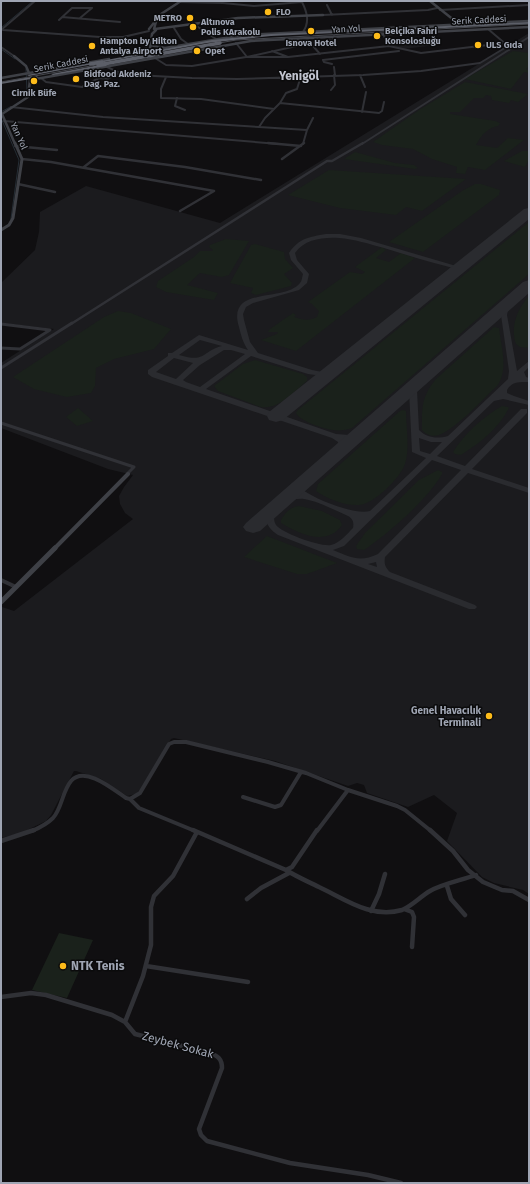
<svg xmlns="http://www.w3.org/2000/svg" width="530" height="1184" viewBox="0 0 530 1184" font-family="'Fira Sans',sans-serif">
<style>
.built{fill:#1b1b1e}
.green{fill:#1a211b}
.lines{fill:none;stroke-linecap:round;stroke-linejoin:round}
.stream{stroke:#252d35;stroke-width:1}
.river{fill:#252d35;fill-rule:evenodd}
.taxiway{fill:#2a2b2f;fill-rule:evenodd}
.runway{fill:#2a2b2f;fill-rule:evenodd}
.street-far4{stroke:#303136;stroke-width:2}
.street-far3{stroke:#303136;stroke-width:2.5}
.street-far2{stroke:#303136;stroke-width:3}
.street-far1{stroke:#303136;stroke-width:4}
.street{stroke:#303136;stroke-width:4.5}
.secondary-far3{stroke:#3e4046;stroke-width:2.5}
.secondary-far2{stroke:#3e4046;stroke-width:3}
.secondary-far1{stroke:#3e4046;stroke-width:4}
.secondary{stroke:#3e4046;stroke-width:5}
.highway{fill:#5c5f68;fill-rule:evenodd}
.tram{stroke:#45474d;stroke-width:1}
.highway-bridge{stroke:#5c5f68;stroke-width:3.5}
.poi-dot{fill:#febc1a;stroke:#0b0b0c;stroke-width:1.5}
.labels{text-anchor:middle;stroke-width:3;stroke-linejoin:round;paint-order:stroke}
.far-poi-label{font-size:9px;font-weight:bold;fill:#9fa5b3;stroke:#0b0b0c;text-anchor:start}
.far-street-label{font-size:9px;fill:#9fa5b3;stroke:#0b0b0c}
.poi-label{font-size:10px;font-weight:bold;fill:#9fa5b3;stroke:#0b0b0c;text-anchor:end}
.far-district-label{font-size:12px;font-weight:bold;fill:#c1c4cf;stroke:#0b0b0c}
.near-poi-label{font-size:12px;font-weight:bold;fill:#9fa5b3;stroke:#0b0b0c;text-anchor:start}
.near-street-label{font-size:12px;fill:#9fa5b3;stroke:#0b0b0c}
</style>
<rect width="100%" height="100%" fill="#100f11"/>
<!-- built -->
<path class="built" d="M 529,33 L 529,894 L 523,890 L 494,883 L 482,877 L 447,841 L 457,813 L 434,795 L 408,807 L 367,793 L 364,785 L 357,783 L 348,786 L 275,761 L 174,738 L 171,739 L 165,748 L 141,789 L 136,794 L 127,796 L 101,779 L 76,771 L 74,771 L 51,815 L 46,821 L 21,833 L 1,838 L 1,608 L 2,607 L 14,611 L 133,519 L 125,513 L 120,504 L 119,496 L 124,487 L 133,475 L 108,469 L 1,428 L 1,363 L 54,329 L 1,323 L 1,283 L 35,250 L 39,232 L 40,212 L 86,186 L 220,223 Z
M 432,42 L 435,45 L 404,49 L 391,46 L 390,44 Z"/>
<!-- green -->
<path class="green" d="M 513,51 L 529,53 L 529,67 L 526,69 L 529,70 L 529,73 L 524,72 L 511,89 L 465,79 Z
M 465,82 L 528,94 L 518,102 L 511,100 L 509,103 L 492,100 L 491,96 L 486,95 L 483,98 L 474,98 L 460,112 L 450,112 L 450,114 L 495,121 L 500,123 L 498,126 C 487,128 481,136 476,145 L 497,148 L 508,138 L 524,140 L 485,170 L 468,167 L 465,174 L 456,173 L 457,167 L 432,159 L 413,149 L 382,145 L 373,142 L 419,110 Z
M 522,151 L 529,151 L 529,160 L 525,167 L 504,161 Z
M 355,152 L 395,163 L 414,165 L 418,168 L 415,169 L 344,159 Z
M 329,170 L 466,179 L 422,211 L 406,207 L 396,215 L 340,208 L 288,195 Z
M 475,184 L 481,184 L 500,190 L 499,195 L 423,252 L 389,242 L 462,191 Z
M 529,222 L 529,274 L 352,428 C 346,430 339,431 333,430 C 324,429 300,421 296,413 L 298,410 Z
M 226,239 L 249,241 L 229,275 L 222,277 L 200,273 L 187,285 L 218,293 L 214,300 L 166,292 L 156,287 L 158,281 L 194,257 L 200,251 L 212,251 L 213,250 L 209,247 L 210,245 Z
M 255,244 L 284,252 L 285,259 L 293,268 L 284,274 L 292,283 L 291,286 L 256,295 L 251,293 L 253,288 L 230,283 L 251,245 Z
M 382,247 L 386,250 L 376,258 L 389,262 L 401,253 L 415,258 L 296,351 L 261,340 L 277,334 L 278,332 L 268,332 L 270,329 L 293,313 L 296,315 L 294,317 C 303,320 309,321 317,317 L 319,311 L 312,304 L 308,302 L 350,272 L 362,274 L 365,272 L 355,267 Z
M 529,296 L 529,348 L 520,347 L 516,344 C 510,327 517,309 529,296 Z
M 118,311 L 131,313 L 171,329 L 154,349 L 114,359 L 96,368 L 95,386 L 91,393 L 67,397 L 34,389 L 13,377 L 104,317 Z
M 494,327 L 499,328 C 501,347 509,369 497,386 C 482,400 457,428 439,435 C 433,437 426,435 422,430 C 422,408 421,397 436,379 Z
M 255,360 L 303,374 L 307,377 L 307,381 C 294,391 279,410 261,407 L 218,391 L 214,386 L 243,364 Z
M 502,406 L 508,407 L 509,408 C 499,428 480,443 461,455 L 455,454 L 453,452 C 465,433 483,417 502,406 Z
M 78,408 L 93,421 L 77,426 L 66,417 Z
M 403,410 L 406,411 C 406,428 410,448 405,464 C 401,477 373,505 359,505 C 345,506 327,499 316,491 L 318,484 L 400,411 Z
M 438,470 L 442,472 L 442,474 C 429,498 388,534 364,550 L 357,549 L 356,546 L 365,533 L 419,480 Z
M 299,506 L 322,511 L 340,520 L 342,525 C 327,547 299,534 281,523 L 281,520 C 285,513 290,507 299,506 Z
M 267,536 L 337,563 L 307,574 L 297,574 L 244,557 Z
M 59,933 L 93,940 L 67,998 L 32,990 Z"/>
<g class="lines">
<!-- stream -->
<path class="stream" d="M 1,28 L 33,1
M 1,49 L 15,59
M 26,69 L 27,91
M 1,112 L 10,107
M 1,118 L 19,160 L 11,219"/>
<!-- river -->
<path class="river" d="M 1,1 L 6,1 L 1,3 Z"/>
<!-- taxiway -->
<path class="taxiway" d="M 326,234 L 340,234 L 361,238 L 463,268 L 460,270 C 434,263 409,256 384,248 C 369,244 354,239 339,238 C 323,237 305,239 295,253 L 297,260 L 309,274 L 307,283 L 299,290 L 253,303 L 246,307 L 243,314 L 244,320 L 250,342 L 258,353 L 312,370 L 322,372 L 333,368 L 337,370 L 323,376 L 308,374 L 251,356 L 206,389 L 336,434 L 349,435 L 359,432 L 362,432 L 363,434 L 362,436 L 349,439 L 344,439 L 347,448 L 346,450 L 340,450 L 338,442 L 332,438 L 152,377 L 148,374 L 148,370 L 168,356 L 168,353 L 172,353 L 199,335 L 248,350 C 243,343 241,335 239,327 C 226,285 284,303 300,283 C 302,281 302,277 303,274 L 291,260 L 289,253 C 299,238 309,237 326,234 ZM 200,340 L 222,346 C 200,352 207,363 179,355 ZM 224,350 L 231,350 L 245,354 L 200,387 L 186,382 L 183,380 L 200,365 ZM 174,358 L 193,363 L 176,379 L 156,372 Z
M 506,303 L 509,305 L 507,315 L 517,371 L 529,361 L 529,367 L 524,372 L 526,377 L 529,378 L 529,382 C 520,382 512,381 507,390 L 507,393 L 514,396 L 529,401 L 529,405 L 503,399 L 494,401 L 437,456 L 465,466 L 521,409 L 527,409 L 527,413 L 472,469 L 529,488 L 529,493 L 468,473 L 385,557 C 384,564 385,567 390,572 L 475,605 L 477,607 L 475,609 L 469,609 L 278,535 C 269,529 263,521 268,510 L 272,507 L 276,510 C 274,515 273,520 276,525 C 282,533 320,547 331,545 C 340,543 347,534 353,528 C 354,522 353,519 348,516 C 334,510 318,501 304,499 C 296,498 289,502 282,501 L 281,499 L 282,497 L 297,494 L 295,491 L 297,485 L 301,483 L 305,485 L 303,490 C 317,500 354,515 370,511 L 426,458 L 412,452 L 409,390 L 412,383 L 415,383 L 419,385 L 417,390 L 419,430 C 427,438 437,439 448,436 L 508,379 L 509,371 L 501,315 L 503,305 ZM 419,438 L 431,442 L 442,442 L 430,454 L 420,451 ZM 432,460 L 461,470 L 378,554 C 359,563 351,557 333,550 L 344,546 ZM 376,562 L 377,567 L 368,564 Z"/>
<!-- runway -->
<path class="runway" d="M 529,208 L 529,219 L 283,420 L 276,422 L 269,420 L 267,416 L 269,412 L 524,209 Z
M 529,280 L 529,293 L 260,531 L 253,533 L 246,531 L 243,527 L 246,523 L 523,282 Z"/>
<!-- street-far4 -->
<path class="street-far4" d="M 179,2 L 223,3 L 254,6 L 302,2 C 307,12 310,22 303,32
M 327,5 L 332,15
M 440,10 L 529,5
M 323,15 L 428,10 L 437,8
M 62,17 L 120,22
M 80,18 L 92,8
M 59,20 L 72,8 L 92,8
M 192,23 L 216,39
M 174,28 L 181,39 L 188,44
M 1,30 L 35,1
M 3,30 L 100,37 L 123,37 L 149,31
M 383,34 L 389,46 L 421,53 L 505,43
M 306,38 L 320,54
M 236,43 L 247,57 L 310,43 L 333,40 L 334,36
M 1,47 L 14,56
M 272,51 L 288,57 L 389,46
M 155,58 L 166,65 L 192,66 L 246,57 L 288,57
M 332,64 L 324,62 L 323,60 L 399,51
M 105,66 L 118,72 L 136,75 L 192,78 L 237,79 L 363,75 L 421,71 L 480,63 L 508,46 L 488,29
M 334,67 L 335,75
M 360,75 L 365,87
M 301,76 L 297,89 L 286,93 L 280,103 L 265,118 L 259,127 L 307,130 L 303,144
M 166,77 L 161,89 L 161,98 L 201,99 L 274,109
M 41,78 L 46,82 L 82,87 L 99,78 L 107,79 L 121,72
M 331,90 L 335,85 L 334,75
M 177,98 L 175,106 L 185,110
M 280,103 L 379,113 L 382,111 L 384,102
M 11,107 L 103,117 L 259,127
M 362,112 L 366,92
M 4,121 L 279,144
M 307,130 L 313,118
M 362,144 L 529,37"/>
<!-- street-far3 -->
<path class="street-far3" d="M 268,143 L 301,146
M 15,146 L 57,150
M 22,159 L 51,162 L 214,191 L 180,211
M 282,159 L 304,143
M 84,167 L 98,156 L 185,167 L 261,180
M 18,184 L 55,192
M 71,324 L 327,161 L 332,161 L 363,143"/>
<!-- street-far2 -->
<path class="street-far2" d="M 1,324 L 50,330
M 1,348 L 20,349 L 50,330
M 1,368 L 72,323
M 1,423 L 134,467 L 128,473"/>
<!-- street-far1 -->
<path class="street-far1" d="M 1,580 L 16,587
M 243,797 L 275,807 L 281,805 L 301,772
M 130,799 L 139,808 L 195,831
M 32,831 C 39,828 47,824 53,818 C 62,808 62,792 71,781 C 85,765 114,790 126,798 L 130,799 L 140,793 L 169,744 L 174,742 L 186,742 L 268,762 L 306,773 L 348,790
M 317,831 L 348,790 L 397,806 L 405,810 L 431,831"/>
<!-- street -->
<path class="street" d="M 193,830 L 286,870 L 292,867 L 317,830
M 430,830 L 453,851 L 468,870 L 483,882 L 502,890 L 513,891 L 529,900
M 1,841 L 34,830
M 286,870 C 297,877 307,881 319,887 C 345,899 371,919 402,910 C 412,906 421,896 430,891 C 442,884 462,880 476,875
M 447,886 L 451,899 L 465,915
M 247,899 L 261,888 L 289,873
M 404,909 L 412,912 L 414,917 L 412,947
M 371,911 L 379,894 L 385,874
M 146,966 L 248,982
M 1,997 L 31,993 L 46,995 L 112,1015 L 125,1022 L 135,1034 L 210,1053 C 218,1056 222,1059 222,1068 L 199,1129 L 201,1135 L 207,1141 L 290,1163 L 368,1175 L 401,1183
M 125,1022 L 143,976 L 151,945 L 151,907 L 154,896 L 173,876 L 197,832"/>
<!-- secondary-far3 -->
<path class="secondary-far3" d="M 430,1 L 460,25
M 157,18 L 154,29 L 156,30 L 152,34 L 150,48 L 157,55
M 149,29 L 161,14 L 181,1
M 155,29 L 238,18 L 323,15
M 148,41 L 144,53 L 151,57
M 150,45 L 165,48 L 243,35 L 529,21
M 134,55 L 146,49
M 14,56 L 26,66 L 29,73
M 1,78 L 109,59
M 15,144 L 2,114 L 28,97 L 30,80 L 251,41 L 529,27"/>
<!-- secondary-far2 -->
<path class="secondary-far2" d="M 1,230 L 9,225 L 13,218 L 22,159 L 15,143"/>
<!-- secondary-far1 -->
<path class="secondary-far1" d="M 54,549 L 128,474"/>
<!-- secondary -->
<path class="secondary" d="M 1,602 L 55,548"/>
<!-- highway -->
<path class="highway" d="M 529,22 L 529,24 L 271,36 L 207,43 L 29,76 L 27,75 L 212,40 L 271,34 Z
M 105,64 L 107,65 L 106,66 L 53,75 L 51,74 Z
M 36,76 L 38,77 L 37,78 L 1,84 L 1,82 Z"/>
<!-- tram -->
<path class="tram" d="M 1,82 L 236,40 L 529,24"/>
<!-- highway-bridge -->
<path class="highway-bridge" d="M 90,64 L 102,62
M 98,65 L 220,43"/>
</g>
<!-- markers -->
<g class="poi-dot">
<circle cx="268" cy="12" r="4"/>
<circle cx="190" cy="18" r="4"/>
<circle cx="193" cy="27" r="4"/>
<circle cx="311" cy="31" r="4"/>
<circle cx="377" cy="36" r="4"/>
<circle cx="478" cy="45" r="4"/>
<circle cx="92" cy="46" r="4"/>
<circle cx="197" cy="51" r="4"/>
<circle cx="76" cy="79" r="4"/>
<circle cx="34" cy="81" r="4"/>
<circle cx="489" cy="716" r="4"/>
<circle cx="63" cy="966" r="4"/>
</g>
<g class="labels">
<!-- far-poi labels -->
<g class="far-poi-label">
<text x="276" y="15">FLO</text>
<text x="182" y="21" text-anchor="end">METRO</text>
<text x="201" y="25">Altınova<tspan x="201" dy="10">Polis KArakolu</tspan></text>
<text x="385" y="34">Belçika Fahri<tspan x="385" dy="10">Konsolosluğu</tspan></text>
<text x="100" y="44">Hampton by Hilton<tspan x="100" dy="10">Antalya Airport</tspan></text>
<text x="311" y="46" text-anchor="middle">Isnova Hotel</text>
<text x="486" y="48">ULS Gıda</text>
<text x="205" y="54">Opet</text>
<text x="84" y="77">Bidfood Akdeniz<tspan x="84" dy="10">Dag. Paz.</tspan></text>
<text x="34" y="96" text-anchor="middle">Cirnik Büfe</text>
</g>
<!-- far-street labels -->
<g class="far-street-label">
<text transform="translate(479 20) rotate(-3)" y="3">Serik Caddesi</text>
<text transform="translate(346 29) rotate(-3)" y="3">Yan Yol</text>
<text transform="translate(61 64) rotate(-11)" y="3">Serik Caddesi</text>
<text transform="translate(19 136) rotate(66)" y="3">Yan Yol</text>
</g>
<!-- poi labels -->
<g class="poi-label">
<text x="481" y="714">Genel Havacılık<tspan x="481" dy="12">Terminali</tspan></text>
</g>
<!-- far-district labels -->
<g class="far-district-label">
<text x="299" y="80">Yenigöl</text>
</g>
<!-- near-poi labels -->
<g class="near-poi-label">
<text x="71" y="970">NTK Tenis</text>
</g>
<!-- near-street labels -->
<g class="near-street-label">
<text transform="translate(178 1045) rotate(15)" y="4">Zeybek Sokak</text>
</g>
</g>
<!-- border -->
<rect width="530" height="1184" fill="none" stroke="#9fa5b3" stroke-width="4"/>
</svg>
